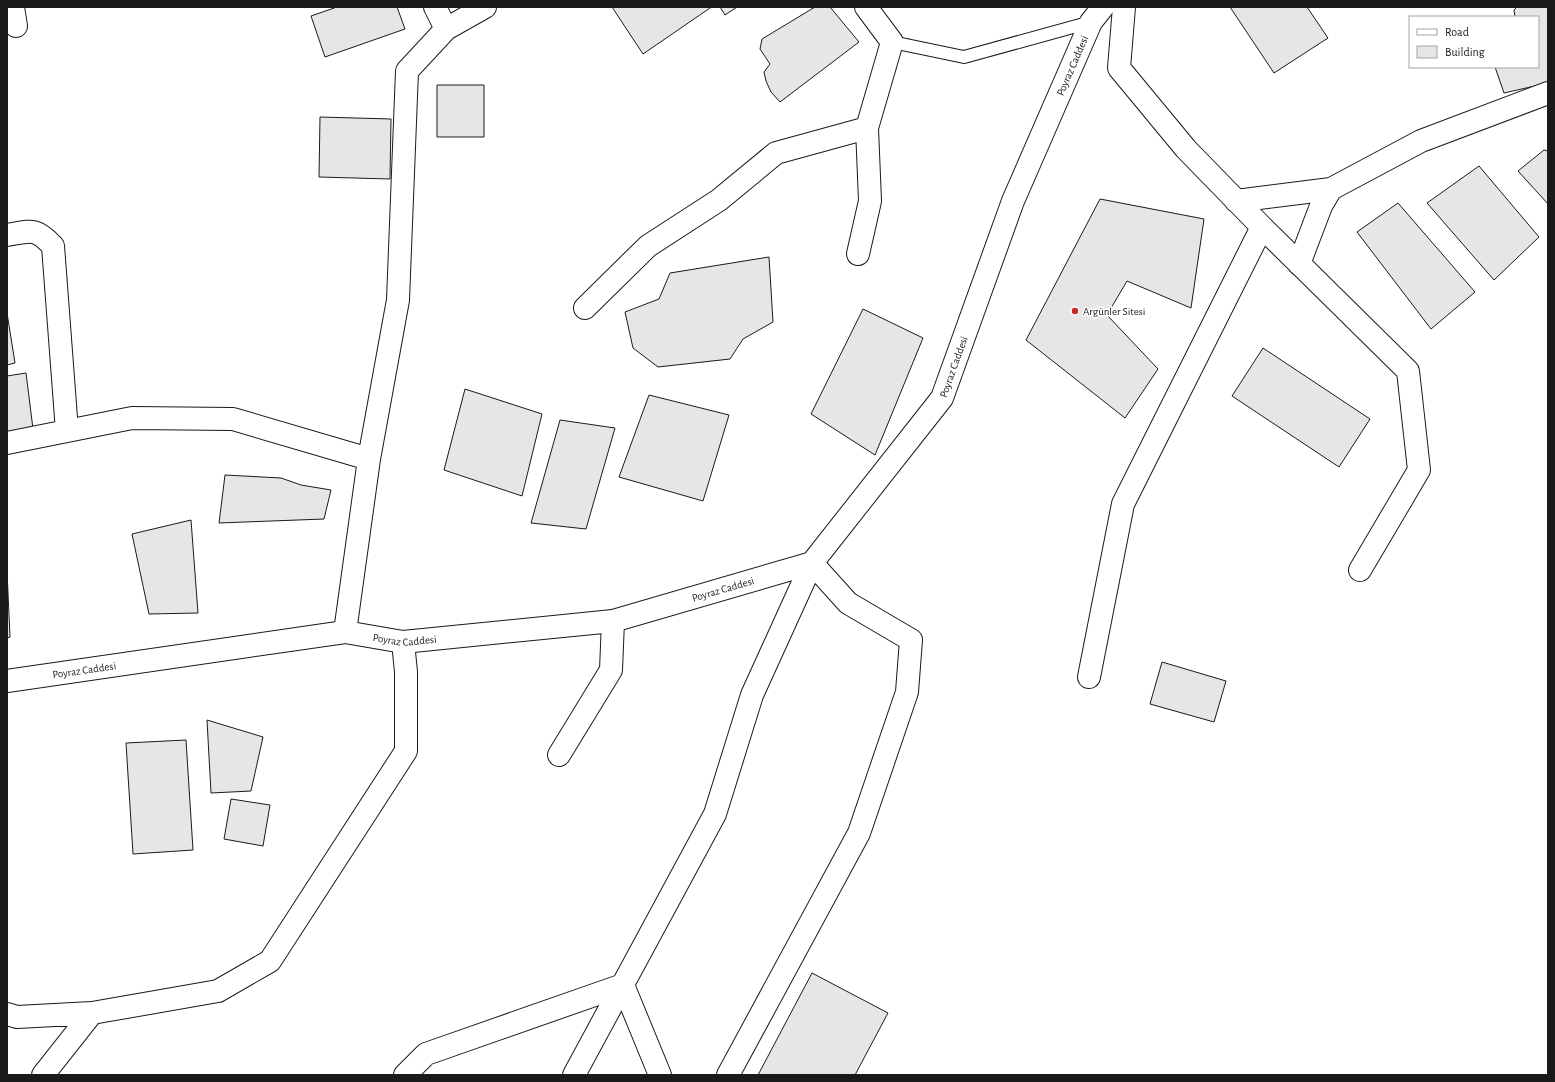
<svg xmlns="http://www.w3.org/2000/svg" width="1555" height="1082" viewBox="0 0 1555 1082" font-family="'Alegreya Sans',sans-serif">
<style>
.building{fill:#e6e6e6;stroke:#1a1a1a}
.lines{fill:none;stroke-linecap:round;stroke-linejoin:round}
.service-casing{stroke:#1a1a1a;stroke-width:14}
.minor-casing{stroke:#1a1a1a;stroke-width:24}
.tertiary-casing{stroke:#1a1a1a;stroke-width:24}
.service{stroke:#fff;stroke-width:12}
.minor{stroke:#fff;stroke-width:22}
.tertiary{stroke:#fff;stroke-width:22}
.poi-dot{fill:#c62828;stroke:#fff;stroke-width:1.5}
.labels{text-anchor:middle;stroke-width:3;stroke-linejoin:round;paint-order:stroke}
.street-label{font-size:11px;fill:#1a1a1a;stroke:#fff}
.poi-label{font-size:11px;fill:#1a1a1a;stroke:#fff;text-anchor:start}
</style>
<rect width="100%" height="100%" fill="#fff"/>
<!-- building -->
<path class="building" d="M 337,7 L 397,7 L 405,29 L 325,57 L 311,16 Z
M 612,7 L 709,7 L 710,8 L 643,54 Z
M 720,7 L 737,7 L 725,15 Z
M 815,7 L 830,7 L 859,42 L 780,102 L 771,92 L 766,81 L 764,72 L 770,64 L 760,49 L 762,39 Z
M 1230,7 L 1307,7 L 1328,38 L 1274,73 Z
M 1517,7 L 1548,7 L 1548,83 L 1504,93 L 1495,67 L 1538,67 L 1538,17 L 1515,17 L 1514,10 Z
M 437,85 L 484,85 L 484,137 L 437,137 Z
M 320,117 L 391,119 L 390,179 L 319,177 Z
M 1544,150 L 1548,151 L 1548,204 L 1518,171 Z
M 1479,166 L 1539,237 L 1494,280 L 1427,203 Z
M 1100,199 L 1204,219 L 1191,308 L 1127,281 L 1107,315 L 1158,369 L 1125,418 L 1026,340 Z
M 1398,203 L 1475,292 L 1431,329 L 1357,232 Z
M 769,257 L 773,322 L 743,339 L 730,359 L 658,367 L 633,348 L 625,312 L 659,299 L 670,273 Z
M 863,309 L 923,338 L 875,455 L 811,414 Z
M 7,313 L 15,363 L 7,365 Z
M 1263,348 L 1370,419 L 1339,467 L 1232,396 Z
M 26,373 L 33,429 L 7,432 L 7,376 Z
M 465,389 L 542,414 L 522,496 L 444,470 Z
M 649,395 L 729,415 L 703,501 L 619,477 Z
M 560,420 L 615,428 L 586,529 L 531,523 Z
M 225,475 L 281,478 L 301,485 L 331,490 L 324,519 L 219,523 Z
M 191,520 L 198,613 L 149,614 L 132,534 Z
M 7,571 L 10,637 L 7,638 Z
M 1162,662 L 1226,681 L 1214,722 L 1150,704 Z
M 207,720 L 263,737 L 251,791 L 211,793 Z
M 186,740 L 193,850 L 133,854 L 126,743 Z
M 231,799 L 270,805 L 263,846 L 224,839 Z
M 812,973 L 888,1013 L 855,1075 L 758,1075 Z"/>
<g class="lines">
<defs>
<path id="service" d="M 892,42 L 964,57 L 1091,22"/>
<path id="minor" d="M 13,7 L 16,26
M 435,7 L 446,29
M 1124,7 L 1119,68 L 1186,149 L 1262,227 L 1408,371 L 1419,470 L 1360,570
M 1331,189 L 1421,141 L 1548,93
M 1236,201 L 1331,189 L 1321,206 L 1299,264
M 7,235 C 31,231 35,227 53,246 L 67,431
M 858,254 L 870,201 L 867,128
M 585,308 L 648,246 L 719,200 L 776,153 L 867,128 L 892,42 L 866,7
M 7,443 L 132,418 L 233,419 L 369,459
M 345,632 L 369,459 L 398,300 L 407,71 L 446,29 L 485,7
M 1089,677 L 1123,504 L 1262,227
M 559,755 L 611,670 L 613,621
M 7,1014 L 17,1017 L 92,1013 L 218,991 L 270,961 L 406,751 L 406,672 L 403,642
M 43,1075 L 92,1013
M 405,1075 L 426,1054 L 623,985 L 660,1075
M 574,1075 L 715,814 L 752,695 L 812,563 L 848,603 L 911,640 L 907,692 L 859,833 L 728,1075"/>
<g id="tertiary">
<path id="s1" d="M 7,681 L 345,632 L 403,642 L 613,621 L 812,563 L 942,398 L 1013,201 L 1091,22 L 1103,7"/>
</g>
</defs>
<!-- service casing -->
<use href="#service" class="service-casing"/>
<!-- minor casing -->
<use href="#minor" class="minor-casing"/>
<!-- tertiary casing -->
<use href="#tertiary" class="tertiary-casing"/>
<!-- service -->
<use href="#service" class="service"/>
<!-- minor -->
<use href="#minor" class="minor"/>
<!-- tertiary -->
<use href="#tertiary" class="tertiary"/>
</g>
<!-- markers -->
<circle class="poi-dot" cx="1075" cy="311" r="4"/>
<g class="labels">
<!-- street labels -->
<g class="street-label">
<text dy="4" stroke="none"><textPath href="#s1" startOffset="1386">Poyraz Caddesi</textPath></text>
<text dy="4" stroke="none"><textPath href="#s1" startOffset="1062">Poyraz Caddesi</textPath></text>
<text dy="4" stroke="none"><textPath href="#s1" startOffset="726">Poyraz Caddesi</textPath></text>
<text dy="4" stroke="none"><textPath href="#s1" startOffset="402">Poyraz Caddesi</textPath></text>
<text dy="4" stroke="none"><textPath href="#s1" startOffset="78">Poyraz Caddesi</textPath></text>
</g>
<!-- poi labels -->
<g class="poi-label">
<text x="1083" y="315">Argünler Sitesi</text>
</g>
</g>
<!-- border -->
<rect width="1555" height="1082" fill="none" stroke="#1a1a1a" stroke-width="16"/>
<!-- legend -->
<rect x="1409" y="16" width="130" height="52" fill="#ffffff" stroke="#a3a3a3"/>
<rect x="1417" y="29" width="20" height="6" fill="#ffffff" stroke="#a3a3a3"/>
<text x="1445" y="36" font-size="12" fill="#1a1a1a">Road</text>
<rect x="1417" y="46" width="20" height="12" fill="#e6e6e6" stroke="#a3a3a3"/>
<text x="1445" y="56" font-size="12" fill="#1a1a1a">Building</text>
</svg>
